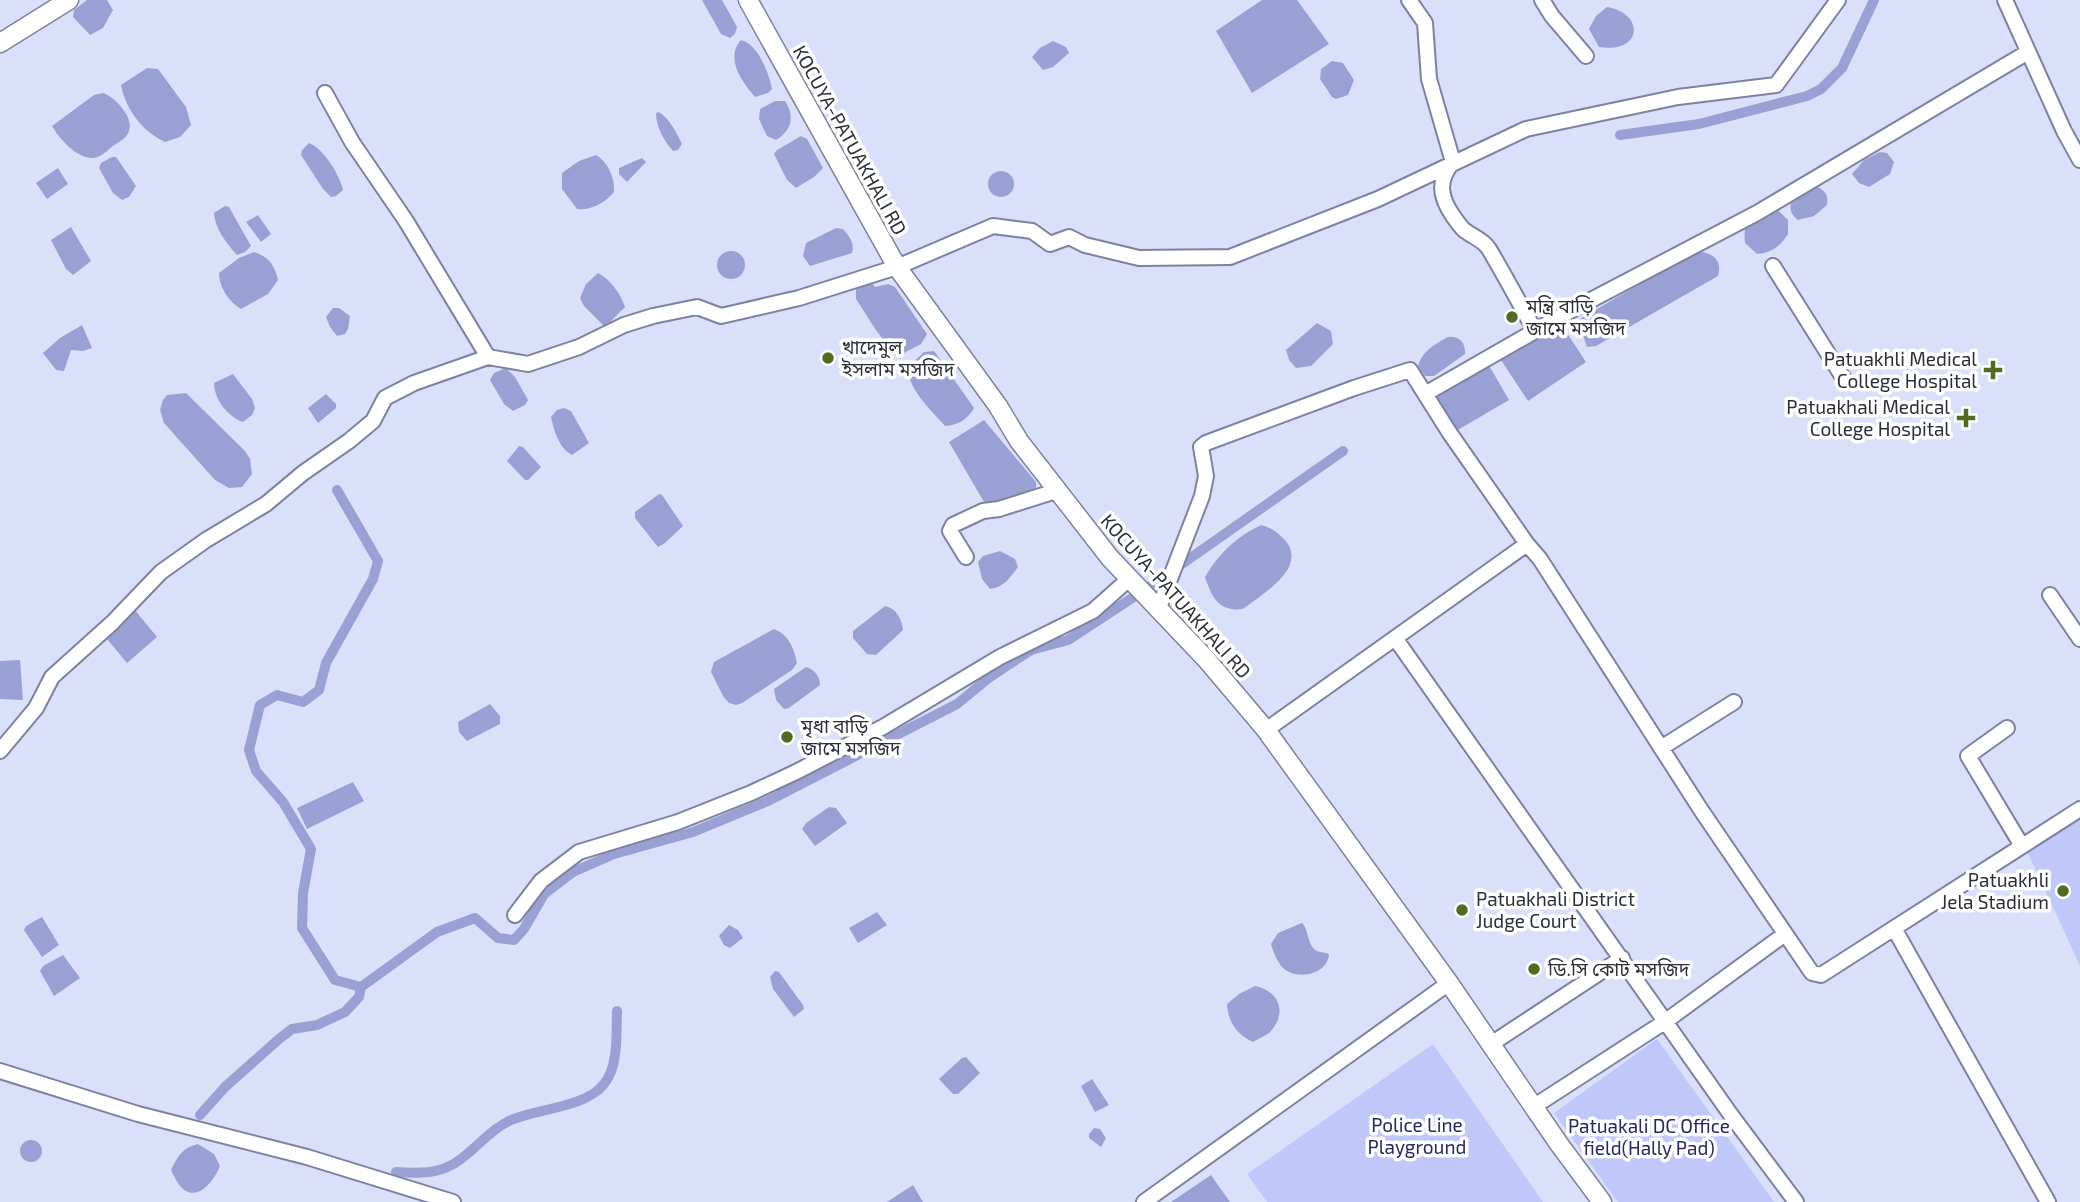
<svg xmlns="http://www.w3.org/2000/svg" width="2080" height="1202" viewBox="0 0 2080 1202" font-family="'Exo 2','Noto Sans Bengali',sans-serif">
<style>
.green{fill:#c0c8fa}
.water{fill:#99a1d4}
.lines{fill:none;stroke-linecap:round;stroke-linejoin:round}
.canal{stroke:#99a1d4;stroke-width:10}
.minor-casing{stroke:#7d82a0;stroke-width:18}
.major-casing{stroke:#7d82a0;stroke-width:21}
.minor{stroke:#fff;stroke-width:14}
.major{stroke:#fff;stroke-width:18}
.poi-dot{fill:#516c20;stroke:#fff;stroke-width:2.5}
.labels{text-anchor:middle;stroke-width:7;stroke-linejoin:round;paint-order:stroke}
.street-label{font-size:19px;fill:#2c2e3a;stroke:#fff}
.poi-label{font-size:19px;fill:#2c2e3a;stroke:#fff;text-anchor:start}
.park-label{font-size:19px;fill:#262865;stroke:#fff}
</style>
<rect width="100%" height="100%" fill="#dbe0fa"/>
<!-- green -->
<path class="green" d="M 2080,816 L 2080,966 L 2027,851 Z
M 1657,1039 L 1774,1202 L 1618,1202 L 1554,1113 Z
M 1433,1044 L 1543,1202 L 1267,1202 L 1247,1174 Z"/>
<!-- water -->
<path class="water" d="M 87,0 L 107,0 L 113,10 L 103,28 L 90,35 L 73,17 L 74,10 Z
M 702,0 L 722,0 L 737,27 L 735,34 L 730,38 L 721,34 Z
M 1262,0 L 1297,0 L 1329,44 L 1252,93 L 1216,31 Z
M 1607,7 C 1645,13 1643,54 1599,47 L 1589,29 L 1596,16 Z
M 741,40 C 758,44 769,73 772,89 L 768,93 L 755,97 C 741,81 725,58 741,40 Z
M 1053,41 L 1066,47 L 1069,53 L 1053,67 L 1043,70 L 1032,57 L 1040,48 Z
M 1332,61 L 1343,63 L 1354,80 L 1348,95 L 1336,99 L 1332,97 L 1320,79 L 1321,69 Z
M 147,68 L 158,69 L 186,107 L 191,125 L 180,137 L 165,142 C 142,131 126,110 121,85 Z
M 103,93 C 115,97 134,117 129,131 C 127,138 119,142 113,146 C 109,149 104,154 100,156 C 82,165 60,140 52,126 L 94,95 Z
M 775,101 L 785,101 C 795,116 792,130 776,140 L 767,136 L 759,119 L 760,109 Z
M 659,112 C 670,119 676,132 682,144 L 678,150 L 673,151 C 664,141 656,127 656,113 Z
M 801,136 L 807,139 L 823,168 L 814,177 L 796,188 L 787,180 L 774,154 L 777,150 Z
M 309,143 C 323,148 340,175 343,190 L 336,196 L 331,197 L 323,189 L 301,155 L 302,150 Z
M 1880,152 L 1887,153 L 1894,162 L 1890,174 L 1869,187 L 1859,183 L 1852,174 L 1864,160 Z
M 596,155 C 608,162 615,178 614,192 C 606,202 591,211 577,209 L 562,189 L 562,173 L 579,161 Z
M 112,157 L 116,157 L 136,186 L 129,197 L 122,200 L 113,193 L 99,168 L 101,163 Z
M 642,158 L 646,162 L 627,182 L 619,174 L 619,168 Z
M 58,168 L 68,184 L 47,199 L 36,183 Z
M988 184a13 13 0 1 1 26 0a13 13 0 1 1-26 0Z
M 1814,185 C 1824,190 1829,194 1827,205 L 1814,216 L 1798,220 C 1790,214 1789,209 1792,199 Z
M 225,206 L 229,207 L 251,246 L 245,252 L 237,255 C 227,244 215,229 214,213 Z
M 1775,207 L 1788,220 L 1788,234 C 1780,247 1771,253 1757,254 L 1745,243 C 1742,217 1754,218 1775,207 Z
M 258,215 L 271,234 L 261,242 L 246,222 Z
M 71,227 L 91,261 L 73,275 L 66,269 L 51,240 Z
M 836,228 L 843,229 C 849,236 855,243 852,253 L 810,266 L 803,256 L 806,243 Z
M717 265a14 14 0 1 1 28 0a14 14 0 1 1-28 0Z
M 254,252 C 269,257 274,264 278,280 L 268,294 L 241,309 C 229,302 219,287 219,273 L 239,258 Z
M 1703,252 C 1716,255 1722,263 1718,276 L 1596,346 L 1587,347 L 1578,320 L 1688,256 Z
M 598,273 C 610,279 621,294 625,307 L 605,327 L 584,306 L 580,298 L 586,284 Z
M 871,282 L 875,287 L 888,284 L 895,287 L 927,334 L 921,344 L 902,354 C 886,352 866,313 856,299 L 856,287 Z
M 333,308 L 339,308 L 350,316 L 348,329 L 345,334 L 337,336 L 330,327 L 326,317 Z
M 1559,321 L 1586,362 L 1528,401 L 1501,360 Z
M 1317,323 L 1331,331 L 1333,344 L 1311,366 L 1296,368 L 1289,360 L 1286,350 Z
M 82,325 L 92,348 L 83,351 L 71,350 L 64,371 L 56,370 L 43,353 L 60,338 Z
M 1448,337 C 1459,335 1466,343 1465,354 L 1434,376 L 1425,376 L 1418,367 C 1421,352 1435,344 1448,337 Z
M 934,351 L 974,408 C 967,420 958,425 945,426 C 930,409 910,391 907,368 L 924,352 Z
M 1487,362 L 1509,400 L 1456,431 L 1434,398 L 1455,381 Z
M 506,368 L 515,377 L 528,400 L 525,405 L 513,411 L 504,404 L 490,380 L 494,373 Z
M 233,374 L 252,399 L 255,408 L 252,415 L 243,422 C 228,417 214,399 214,383 Z
M 186,393 L 245,451 L 250,459 L 252,474 L 242,487 L 229,488 L 215,480 L 164,423 L 160,410 L 163,400 L 167,395 Z
M 326,394 L 336,404 L 336,408 L 318,423 L 308,408 Z
M 564,408 L 571,411 L 589,443 L 572,455 C 559,448 554,431 551,417 L 557,410 Z
M 984,420 L 1036,482 L 1036,490 L 1021,499 L 990,509 L 984,502 L 949,442 Z
M 519,446 L 523,447 L 541,467 L 528,480 L 525,480 L 507,461 Z
M 659,494 L 662,495 L 683,526 L 665,543 L 658,547 L 635,518 L 635,512 Z
M 1261,525 C 1272,528 1276,531 1284,539 C 1310,567 1262,594 1243,609 C 1219,612 1212,598 1205,577 C 1219,553 1236,537 1261,525 Z
M 1000,551 L 1015,559 L 1018,567 C 1010,578 1004,587 990,589 L 982,579 L 978,562 L 983,556 Z
M 885,606 C 896,608 902,619 903,630 L 876,655 L 867,654 L 853,638 L 853,631 Z
M 134,609 L 157,637 L 127,663 L 107,639 Z
M 774,629 C 789,635 794,648 797,663 L 792,670 L 742,703 L 736,705 L 729,703 L 723,696 L 711,672 L 714,662 Z
M 20,660 L 23,700 L 0,699 L 0,661 Z
M 806,667 C 814,669 820,676 820,685 L 789,708 L 784,709 L 776,700 L 774,689 Z
M 490,704 L 500,716 L 500,724 L 467,741 L 459,732 L 458,722 Z
M 353,782 L 364,801 L 307,829 L 297,808 Z
M 829,807 L 836,808 L 847,823 L 815,846 L 802,829 L 806,823 Z
M 877,912 L 887,925 L 858,943 L 849,928 Z
M 42,917 L 59,945 L 42,957 L 24,930 L 26,926 Z
M 1302,923 C 1309,929 1307,946 1317,951 C 1321,953 1325,952 1329,954 C 1328,972 1305,979 1289,972 C 1279,968 1274,954 1271,944 L 1278,933 Z
M 729,925 L 738,930 L 743,938 L 730,948 L 724,945 L 719,936 Z
M 63,955 L 80,978 L 54,996 L 40,971 L 43,966 Z
M 775,971 L 779,972 L 803,1005 L 804,1009 L 794,1017 L 773,989 L 770,977 Z
M 1255,986 C 1280,991 1288,1014 1269,1033 C 1265,1036 1258,1039 1253,1042 C 1237,1035 1228,1022 1227,1004 L 1239,994 Z
M 966,1057 L 980,1073 L 958,1094 L 953,1094 L 939,1079 L 962,1058 Z
M 1092,1079 L 1109,1105 L 1095,1112 L 1081,1086 Z
M 1094,1128 L 1100,1129 L 1106,1138 L 1101,1147 L 1089,1138 L 1089,1134 Z
M20 1151a11 11 0 1 1 22 0a11 11 0 1 1-22 0Z
M 198,1144 L 214,1154 L 220,1166 C 215,1179 199,1202 183,1189 C 178,1185 174,1176 171,1170 C 177,1157 183,1147 198,1144 Z
M 1211,1175 L 1230,1202 L 1171,1202 Z
M 913,1185 L 923,1202 L 887,1202 Z"/>
<g class="lines">
<!-- canal -->
<path class="canal" d="M 1620,135 L 1699,124 L 1807,96 L 1821,89 L 1842,68 L 1874,0
M 337,490 L 378,561 L 373,579 L 326,663 L 319,690 L 303,702 L 277,695 L 260,705 L 249,750 L 256,771 L 283,802 L 311,849 L 303,893 L 302,928 L 335,980 L 361,987 L 437,932 L 475,918 L 498,938 L 514,940 L 524,929 L 544,894 L 573,872 L 614,854 L 693,832 L 768,801 L 957,704 L 990,677 L 1031,650 L 1068,640 L 1152,585 L 1343,451
M 200,1115 L 225,1087 L 279,1039 L 292,1029 L 317,1025 L 345,1012 L 359,997 L 361,987
M 396,1172 C 410,1173 426,1174 439,1170 C 468,1162 482,1134 509,1121 C 536,1108 584,1109 604,1084 C 619,1066 616,1034 617,1011"/>
<defs>
<path id="minor" d="M 1409,0 L 1425,23 L 1429,79 L 1453,162 C 1437,181 1440,197 1453,216 C 1456,220 1460,226 1463,229 C 1472,237 1483,239 1489,249 C 1505,276 1520,304 1535,331
M 1542,0 L 1552,16 L 1586,56
M 2005,0 L 2064,131 L 2080,160
M 1773,266 L 1844,379
M 488,357 L 528,364 L 579,347 L 624,325 L 653,316 L 697,307 L 721,316 L 799,298 L 897,267 L 993,226 L 1032,231 L 1050,244 L 1069,237 L 1085,245 L 1139,258 L 1230,257 L 1378,199 L 1526,129 L 1678,97 L 1776,85 L 1838,0
M 1425,394 L 1570,311 L 1757,213 L 2028,52
M 966,557 L 950,531 L 953,525 L 983,511 L 999,509 L 1056,491
M 2050,595 L 2080,639
M 1158,610 L 1202,496 L 1206,476 L 1201,447 L 1206,443 L 1354,388 L 1410,370 L 1449,432 L 1527,544 L 1540,559 L 1701,810 L 1812,973 L 1821,975 L 2080,809
M 1395,638 L 1731,1115 L 1796,1202
M 2007,728 L 1968,756 L 2022,846
M 1266,730 L 1527,544
M 1661,748 L 1734,702
M 0,751 L 36,708 L 52,677 L 112,623 L 161,572 L 206,540 L 266,504 L 303,473 L 349,441 L 373,421 L 385,398 L 414,383 L 488,357 L 406,221 L 352,142 L 325,93
M 515,915 L 541,881 L 579,852 L 678,822 L 751,793 L 796,772 L 883,727 L 1000,657 L 1093,611 L 1129,579
M 1895,930 L 2048,1202
M 1491,1044 L 1622,958
M 0,1071 L 138,1114 L 307,1157 L 453,1202
M 1533,1107 L 1666,1021 L 1785,934
M 1144,1202 L 1449,983"/>
<path id="major" d="M 748,0 L 897,267 L 998,406 L 1019,441 L 1110,558 L 1206,659 L 1266,730 L 1449,983 L 1559,1144 L 1602,1202
M 0,43 L 69,0"/>
</defs>
<!-- minor casing -->
<use href="#minor" class="minor-casing"/>
<!-- major casing -->
<use href="#major" class="major-casing"/>
<!-- minor -->
<use href="#minor" class="minor"/>
<!-- major -->
<use href="#major" class="major"/>
</g>
<!-- markers -->
<g class="poi-dot">
<circle cx="1512" cy="317" r="7"/>
<circle cx="828" cy="358" r="7"/>
<path d="M1989.5 359.5h7v7h7v7h-7v7h-7v-7h-7v-7h7z"/>
<path d="M1962.5 407.5h7v7h7v7h-7v7h-7v-7h-7v-7h7z"/>
<circle cx="787" cy="737" r="7"/>
<circle cx="2063" cy="891" r="7"/>
<circle cx="1462" cy="910" r="7"/>
<circle cx="1534" cy="969" r="7"/>
</g>
<g class="labels">
<!-- street labels -->
<g class="street-label">
<text transform="translate(850 140) rotate(61)" y="7">KOCUYA-PATUAKHALI RD</text>
<text transform="translate(1176 596) rotate(48)" y="7">KOCUYA-PATUAKHALI RD</text>
</g>
<!-- poi labels -->
<g class="poi-label">
<text x="1526" y="313">মন্ত্রি বাড়ি<tspan x="1526" dy="22">জামে মসজিদ</tspan></text>
<text x="842" y="354">খাদেমুল<tspan x="842" dy="22">ইসলাম মসজিদ</tspan></text>
<text x="1977" y="366" text-anchor="end">Patuakhli Medical<tspan x="1977" dy="22">College Hospital</tspan></text>
<text x="1950" y="414" text-anchor="end">Patuakhali Medical<tspan x="1950" dy="22">College Hospital</tspan></text>
<text x="801" y="733">মৃধা বাড়ি<tspan x="801" dy="22">জামে মসজিদ</tspan></text>
<text x="2049" y="887" text-anchor="end">Patuakhli<tspan x="2049" dy="22">Jela Stadium</tspan></text>
<text x="1476" y="906">Patuakhali District<tspan x="1476" dy="22">Judge Court</tspan></text>
<text x="1548" y="976">ডি.সি কোট মসজিদ</text>
</g>
<!-- park labels -->
<g class="park-label">
<text x="1417" y="1132">Police Line<tspan x="1417" dy="22">Playground</tspan></text>
<text x="1649" y="1133">Patuakali DC Office<tspan x="1649" dy="22">field(Hally Pad)</tspan></text>
</g>
</g>
</svg>
